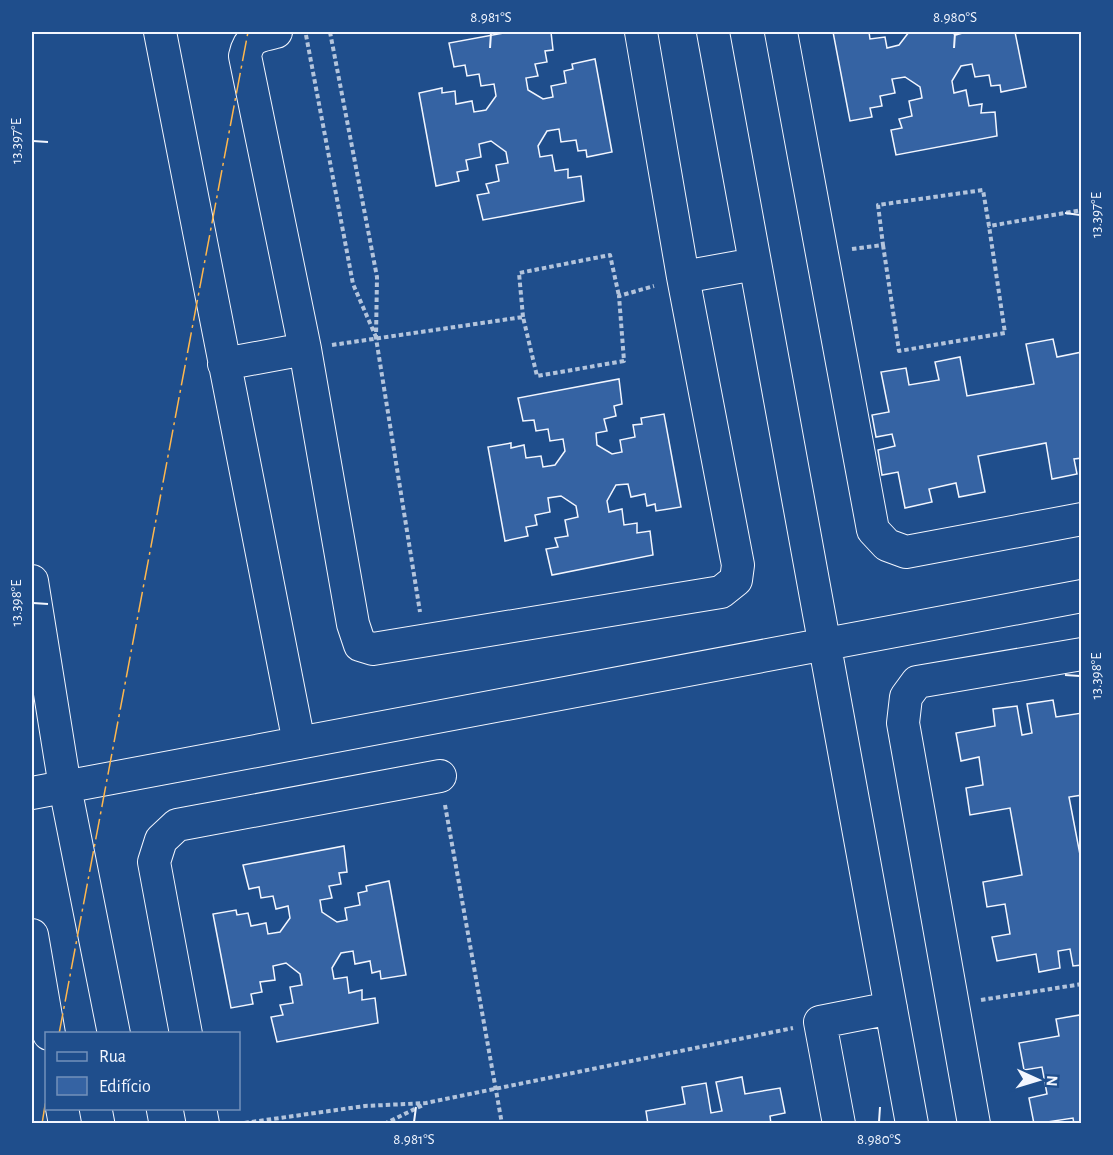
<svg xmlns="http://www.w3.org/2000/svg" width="1113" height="1155" viewBox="0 0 1113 1155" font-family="'Alegreya Sans',sans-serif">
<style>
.building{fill:#3563a3;stroke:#f2f6ff;stroke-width:1.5}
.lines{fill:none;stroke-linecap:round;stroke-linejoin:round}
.minor-casing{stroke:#f2f6ff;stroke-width:34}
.path{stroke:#b3c4dc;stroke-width:4;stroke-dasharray:4.5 3;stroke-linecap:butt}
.minor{stroke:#1f4e8c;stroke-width:32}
.power{stroke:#ffb74d;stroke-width:1.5;stroke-dasharray:21 4.5 3 4.5;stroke-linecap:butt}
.ticks{fill:none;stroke:#f2f6ff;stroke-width:2}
.neatline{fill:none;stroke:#f2f6ff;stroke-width:2}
.ticks-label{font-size:15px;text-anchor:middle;fill:#f2f6ff}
</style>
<rect width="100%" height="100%" fill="#1f4e8c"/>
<!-- building -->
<path class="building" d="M 509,32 L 551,32 L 553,50 L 545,51 L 547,62 L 535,64 L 538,76 L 526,78 L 528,90 L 543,99 L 553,97 L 551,86 L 566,83 L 564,71 L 573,69 L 572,64 L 595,59 L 612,152 L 587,157 L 586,150 L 578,151 L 576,140 L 561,142 L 559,129 L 547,131 L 538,146 L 540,157 L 552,155 L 555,171 L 568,169 L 568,178 L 581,176 L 584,201 L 483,220 L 477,195 L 489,193 L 486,184 L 499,181 L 496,165 L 508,163 L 506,152 L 491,141 L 479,144 L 481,157 L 466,160 L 468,170 L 457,172 L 459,181 L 436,186 L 419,93 L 442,88 L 442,93 L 455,91 L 456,104 L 472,101 L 474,112 L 486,110 L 496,96 L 494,84 L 481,86 L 479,74 L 467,76 L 465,65 L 454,67 L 449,43 Z
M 833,32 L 869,32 L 870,39 L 885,37 L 887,48 L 899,45 L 909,32 L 951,32 L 956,35 L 966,32 L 1015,32 L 1026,87 L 1001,92 L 1000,85 L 991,86 L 989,75 L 975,77 L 972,64 L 961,66 L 952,81 L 954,93 L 966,90 L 969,106 L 982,104 L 981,113 L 995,112 L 997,136 L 896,155 L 891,130 L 902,128 L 899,119 L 912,116 L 909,101 L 922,98 L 920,87 L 905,77 L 892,79 L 895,93 L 880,96 L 882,106 L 870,108 L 872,117 L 850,121 Z
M 1053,339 L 1057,357 L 1082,352 L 1082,458 L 1074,459 L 1077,474 L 1052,479 L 1046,443 L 978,456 L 985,492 L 959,497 L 956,483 L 929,489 L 932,502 L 905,508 L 898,472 L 882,475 L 878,450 L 895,446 L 892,434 L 876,437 L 872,415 L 889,412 L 881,372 L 906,368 L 909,385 L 939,380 L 935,362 L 960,357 L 967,396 L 1034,384 L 1026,344 Z
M 619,379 L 622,404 L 614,406 L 616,416 L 604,419 L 607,431 L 596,433 L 597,445 L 612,454 L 622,452 L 620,440 L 635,437 L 633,425 L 642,424 L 641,418 L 664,414 L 681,507 L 656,511 L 655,504 L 647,506 L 645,494 L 631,497 L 628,484 L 616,485 L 607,501 L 609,512 L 622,509 L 624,525 L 637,523 L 637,533 L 650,531 L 653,555 L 552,575 L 546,549 L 558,547 L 555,538 L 568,536 L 565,520 L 578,517 L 576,506 L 561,496 L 548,498 L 550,512 L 535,515 L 537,525 L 526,527 L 528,536 L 505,541 L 488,447 L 511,443 L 511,448 L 524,445 L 526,458 L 541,456 L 543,467 L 555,465 L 565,451 L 563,439 L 550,441 L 548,429 L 536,431 L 534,420 L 523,421 L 518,398 Z
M 1053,700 L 1056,717 L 1082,713 L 1082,795 L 1069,797 L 1082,865 L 1082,965 L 1073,966 L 1070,949 L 1058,951 L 1060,968 L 1039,972 L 1036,954 L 997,961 L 992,937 L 1010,934 L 1005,904 L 987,907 L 983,882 L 1022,875 L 1010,808 L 970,815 L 966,788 L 983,785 L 979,757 L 961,761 L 956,733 L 995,726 L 993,709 L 1017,706 L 1022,735 L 1032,733 L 1027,704 Z
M 344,846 L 347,872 L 339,873 L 341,884 L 329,886 L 332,898 L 320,900 L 322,912 L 337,922 L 347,920 L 345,908 L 360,905 L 358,893 L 367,891 L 366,886 L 389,881 L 406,975 L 381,979 L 380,971 L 372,973 L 370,961 L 355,964 L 353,951 L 341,953 L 332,968 L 334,979 L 347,977 L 349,993 L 362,990 L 362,1000 L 375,998 L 378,1023 L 277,1042 L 271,1017 L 283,1015 L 280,1005 L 293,1003 L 290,987 L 302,985 L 300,974 L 286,963 L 273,966 L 275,980 L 260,982 L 262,992 L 251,994 L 253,1004 L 231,1008 L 213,914 L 236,910 L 237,915 L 248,913 L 251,926 L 266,923 L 268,934 L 280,932 L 290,918 L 288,906 L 276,909 L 273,896 L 261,898 L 259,887 L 249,889 L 243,865 Z
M 1080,1015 L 1082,1124 L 1074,1124 L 1073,1118 L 1034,1124 L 1029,1098 L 1047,1094 L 1042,1067 L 1024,1070 L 1019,1043 L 1059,1036 L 1056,1019 Z
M 742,1077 L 745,1094 L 780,1088 L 785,1113 L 770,1116 L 771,1124 L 648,1124 L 646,1111 L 685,1104 L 682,1087 L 706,1083 L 711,1113 L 722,1111 L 716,1082 Z"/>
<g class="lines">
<defs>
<path id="minor" d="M 160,32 L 299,743
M 276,32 C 258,36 249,37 245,56 L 305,349 L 353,624 L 360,645 L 373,649 L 721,592 L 736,580 L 738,565 L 683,277 L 641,32
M 713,32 L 912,1124
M 781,32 L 873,530 L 887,545 L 906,552 L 1082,519
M 683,277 L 755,264
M 224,364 L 305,349
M 32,581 L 65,787 L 114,1034
M 32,793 L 1082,596
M 32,935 L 49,1034
M 186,1034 L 154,862 L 161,840 L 177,825 L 440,776
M 62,1108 L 65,1124
M 129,1108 L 132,1124
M 200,1108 L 203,1124
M 839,1124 L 820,1022 L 891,1008
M 974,1124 L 903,723 L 906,697 L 917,682 L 1082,654"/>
</defs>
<!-- minor casing -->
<use href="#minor" class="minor-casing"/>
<!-- path -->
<path class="path" d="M 330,32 L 377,277 L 376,338 L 420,612
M 306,35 L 353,284 L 376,337
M 883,245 L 899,351 L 1005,333 L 989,226
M 852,249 L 883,245 L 878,205 L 983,190 L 989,226 L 1082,210
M 523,317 L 519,273 L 610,255 L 619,296
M 332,345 L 523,317 L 537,376 L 624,361 L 619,296 L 654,286
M 445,805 L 502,1124
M 981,1000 L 1082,984
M 237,1124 L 365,1106 L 426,1103 L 793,1028
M 384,1124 L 423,1105"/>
<!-- minor -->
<use href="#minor" class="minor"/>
<!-- power -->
<path class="power" d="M 59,1034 L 248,32
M 42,1124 L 46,1099"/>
</g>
<!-- ticks -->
<path class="ticks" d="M 490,48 L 491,33M 954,48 L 955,33M 33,141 L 48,142M 1065,213 L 1080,215M 33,603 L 48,604M 1065,675 L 1080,676M 414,1122 L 416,1107M 879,1122 L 880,1107"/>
<!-- border -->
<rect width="1113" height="1155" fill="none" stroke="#1f4e8c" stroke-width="66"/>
<!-- legend -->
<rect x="45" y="1032" width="195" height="78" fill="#1f4e8c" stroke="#7391ba" stroke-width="1.5"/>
<rect x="57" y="1052" width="30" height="9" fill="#1f4e8c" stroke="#7391ba" stroke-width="1.5"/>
<text x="99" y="1062" font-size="18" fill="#f2f6ff">Rua</text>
<rect x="57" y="1077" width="30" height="18" fill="#3563a3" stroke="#7391ba" stroke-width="1.5"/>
<text x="99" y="1092" font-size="18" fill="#f2f6ff">Edifício</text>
<!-- north arrow -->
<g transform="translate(1038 1080) rotate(94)" stroke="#1f4e8c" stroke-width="4.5" paint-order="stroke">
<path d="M0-4.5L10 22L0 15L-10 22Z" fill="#f2f6ff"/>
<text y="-9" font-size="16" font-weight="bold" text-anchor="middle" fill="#f2f6ff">N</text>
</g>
<rect x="33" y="33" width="1047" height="1089" class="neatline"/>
<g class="ticks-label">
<text x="491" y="22">8.981°S</text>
<text x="955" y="22">8.980°S</text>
<text transform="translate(16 141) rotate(-90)" y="5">13.397°E</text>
<text transform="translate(1096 215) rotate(-90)" y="5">13.397°E</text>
<text transform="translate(16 603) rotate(-90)" y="5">13.398°E</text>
<text transform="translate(1096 676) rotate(-90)" y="5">13.398°E</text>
<text x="414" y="1144">8.981°S</text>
<text x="879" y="1144">8.980°S</text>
</g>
</svg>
